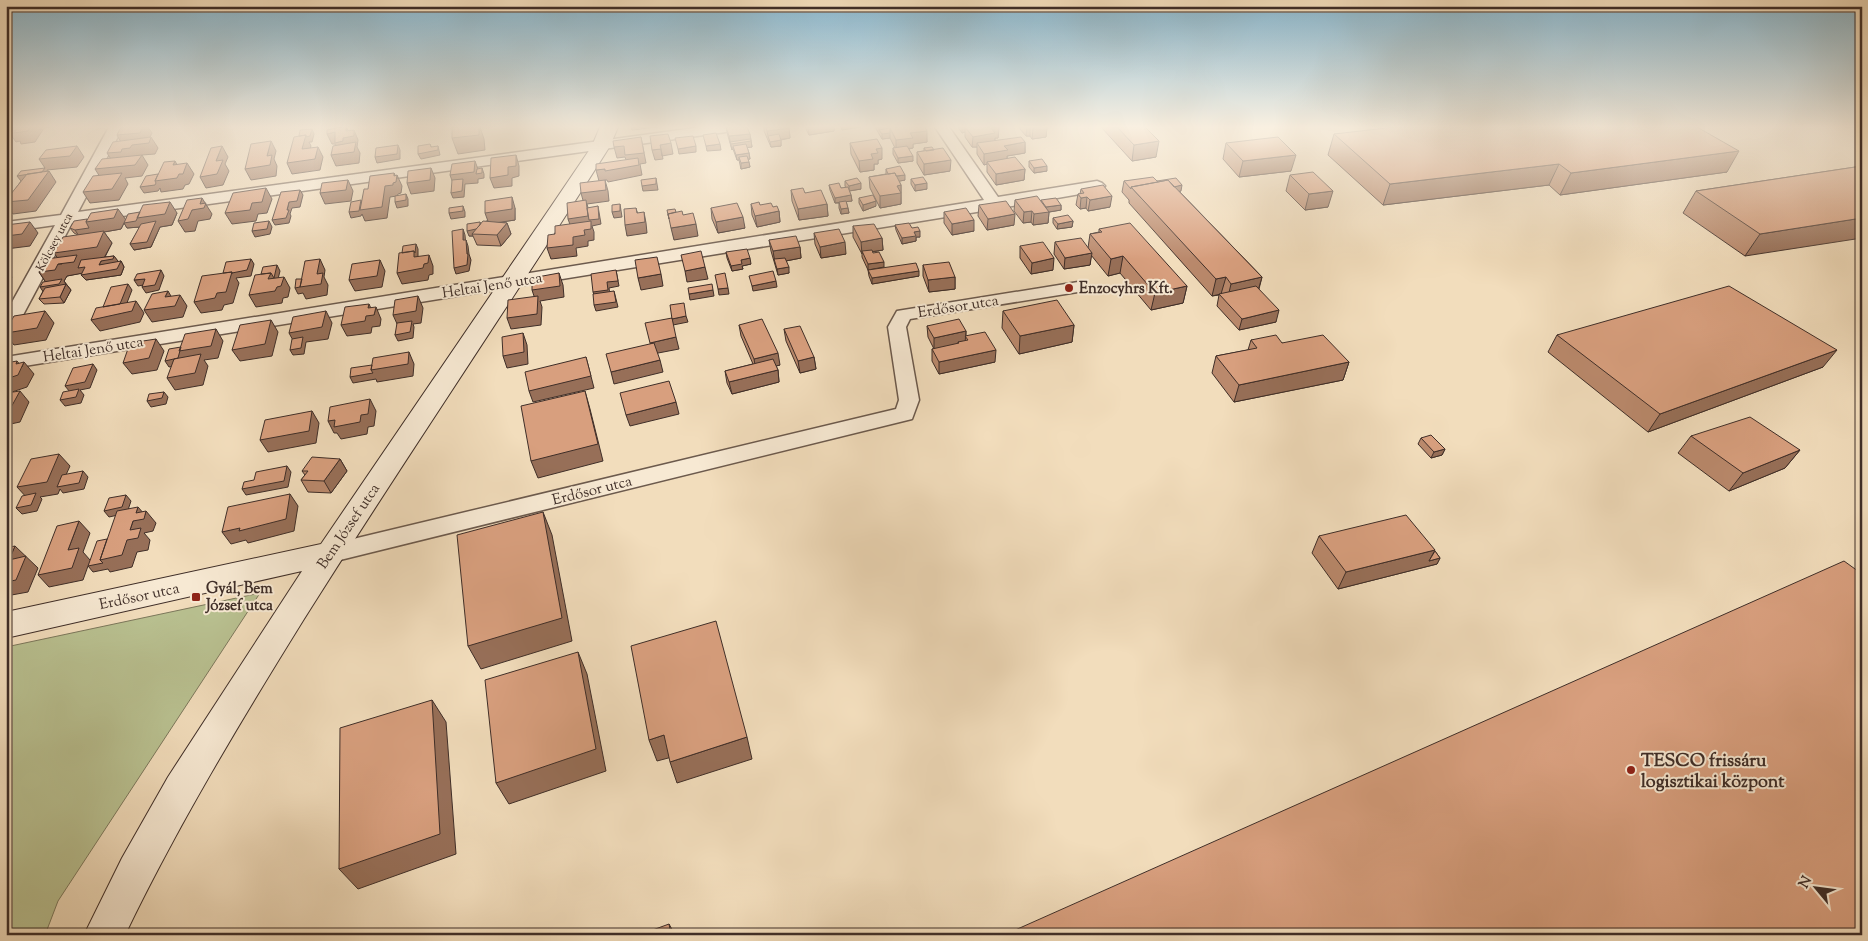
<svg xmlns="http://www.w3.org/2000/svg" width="1868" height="941" viewBox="0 0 1868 941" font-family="'Sorts Mill Goudy',serif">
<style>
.green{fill:#b9c191;stroke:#7c785c}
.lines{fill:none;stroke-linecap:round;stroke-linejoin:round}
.street-casing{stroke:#6c5a4d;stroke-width:3}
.secondary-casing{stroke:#3f2e28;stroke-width:2}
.street{fill:#f7e9d3;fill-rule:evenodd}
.secondary{fill:#f7e9d3;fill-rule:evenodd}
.wall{fill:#ba896c;stroke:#3f2e28}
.shaded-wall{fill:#976f58;stroke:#3f2e28}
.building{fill:#d89f7e;stroke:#3f2e28}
.poi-dot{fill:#8f2418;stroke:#f7e9d3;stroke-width:2}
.labels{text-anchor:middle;stroke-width:4;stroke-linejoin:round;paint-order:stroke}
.far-street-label{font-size:12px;fill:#3f2e28;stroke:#f7e9d3}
.street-label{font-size:15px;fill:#3f2e28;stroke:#f7e9d3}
.poi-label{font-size:15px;font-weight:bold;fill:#3f2e28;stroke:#f7e9d3;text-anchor:start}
.near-poi-label{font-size:18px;font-weight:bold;fill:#3f2e28;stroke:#f7e9d3;text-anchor:start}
</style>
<rect width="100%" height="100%" fill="#f2ddbc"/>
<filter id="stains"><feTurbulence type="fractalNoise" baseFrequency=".004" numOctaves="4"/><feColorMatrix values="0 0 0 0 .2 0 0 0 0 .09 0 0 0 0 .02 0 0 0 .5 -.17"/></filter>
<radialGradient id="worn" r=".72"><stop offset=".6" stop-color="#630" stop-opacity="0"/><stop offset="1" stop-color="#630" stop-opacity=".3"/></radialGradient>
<!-- green -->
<path class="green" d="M 260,593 L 58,901 L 45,935 L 6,935 L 6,647 Z"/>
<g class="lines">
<defs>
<path id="street" d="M 109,127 L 123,127 L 78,212 L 702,127 L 740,127 L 733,131 L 72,223 L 15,330 L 12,334 L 6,336 L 6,313 L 55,225 L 6,232 L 6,222 L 61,215 Z
M 935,127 L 949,127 L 998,197 L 1097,181 L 1102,183 L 1105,186 L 1102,189 L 1097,191 L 995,209 L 6,369 L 6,357 L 984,200 Z
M 1078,282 L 1084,283 L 1087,287 L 1084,291 L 910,319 L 906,327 L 919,400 L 912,419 L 328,563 L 320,560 L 316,554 L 320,548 L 328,545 L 896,409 L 899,400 L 888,327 L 897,311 Z"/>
<path id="secondary" d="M 600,127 L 618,127 L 610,146 C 510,305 404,460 304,619 C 240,722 178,825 125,935 L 84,935 L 122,858 L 168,777 L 302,571 L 6,638 L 6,612 L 321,544 L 550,208 L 592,146 Z"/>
</defs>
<!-- street casing -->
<use href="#street" class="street-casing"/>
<!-- secondary casing -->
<use href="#secondary" class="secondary-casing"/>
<!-- street -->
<use href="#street" class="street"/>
<!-- secondary -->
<use href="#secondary" class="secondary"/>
</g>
<!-- wall -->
<path class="wall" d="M 726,127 L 750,134 L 752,147 L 747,147 L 749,153 L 750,159 L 748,159 L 750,167 L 741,169 L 739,160 L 737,160 L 733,149 L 732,150 L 728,136 Z
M 764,127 L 789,127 L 790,138 L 781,140 L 781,146 L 771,147 L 764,131 Z
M 805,127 L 834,127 L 834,131 L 809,135 Z
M 875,127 L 925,127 L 927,142 L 913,144 L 913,148 L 909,149 L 913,161 L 898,163 L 893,154 L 893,148 L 895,148 L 890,138 L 882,139 Z
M 958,127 L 999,127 L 998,138 L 995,138 L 995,141 L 1025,142 L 1025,153 L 1007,156 L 1007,158 L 1025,169 L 1024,180 L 996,185 L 987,172 L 987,164 L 984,165 L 977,154 L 977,147 L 972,147 L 965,137 L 965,132 L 962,133 Z
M 1020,127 L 1047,127 L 1046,137 L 1032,139 L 1030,136 L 1026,136 L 1020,129 Z
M 1101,127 L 1145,127 L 1156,157 L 1132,161 Z
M 1845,127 L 1862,127 L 1862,138 L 1860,138 L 1856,133 L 1860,128 Z
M 1334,134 L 1727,172 L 1560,195 L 1549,185 L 1383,205 L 1328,155 Z
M 850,143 L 882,159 L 878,160 L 878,164 L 874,164 L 874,170 L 860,172 L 851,154 Z
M 1226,143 L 1291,171 L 1239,177 L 1223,159 Z
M 924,148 L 934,150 L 950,171 L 924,175 L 917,163 L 917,152 L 924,151 Z
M 1029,161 L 1047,171 L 1034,173 L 1029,167 Z
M 1862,166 L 1745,256 L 1683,213 L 1696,191 Z
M 886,169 L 905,180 L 899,181 L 901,185 L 901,204 L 880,208 L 870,188 L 869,177 L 886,174 Z
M 1290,175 L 1328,207 L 1305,210 L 1286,191 Z
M 911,179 L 927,189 L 915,191 L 911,184 Z
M 845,181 L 861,189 L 849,191 L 851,195 L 852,201 L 846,201 L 849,213 L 841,214 L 839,208 L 839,203 L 835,203 L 830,190 L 829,185 L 841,188 L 846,188 L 845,186 Z
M 1124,181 L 1157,181 L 1181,191 L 1179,191 L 1262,277 L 1259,289 L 1276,322 L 1239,330 L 1217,306 L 1219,295 L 1212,296 L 1129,203 L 1129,200 L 1122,192 Z
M 1081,189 L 1110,207 L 1088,211 L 1086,208 L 1080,209 L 1076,205 L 1078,194 L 1080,194 Z
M 791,190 L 805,193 L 827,204 L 828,216 L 799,220 L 792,201 Z
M 859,198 L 876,206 L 863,211 L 859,203 Z
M 1015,200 L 1041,201 L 1061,205 L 1061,210 L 1049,212 L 1048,223 L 1033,225 L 1031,222 L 1023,223 L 1014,211 Z
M 751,204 L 773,207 L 779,211 L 780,222 L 757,227 L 752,215 Z
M 979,205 L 1014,225 L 987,230 L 978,216 Z
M 515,208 L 515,220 L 500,222 L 507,223 L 511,234 L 501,246 L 477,245 L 473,236 L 469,236 L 480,224 Z
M 711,208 L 745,228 L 718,233 L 712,219 Z
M 944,212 L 974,231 L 952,235 L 944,223 Z
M 177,213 L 172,225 L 160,227 L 151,247 L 134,250 L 139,227 L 127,228 L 124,223 L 121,229 L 104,232 L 112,243 L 105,257 L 114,256 L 118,262 L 121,261 L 124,267 L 121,275 L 86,280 L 82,273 L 67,276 L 64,281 L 71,290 L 64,303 L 44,304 L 39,299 L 43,291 L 45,281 L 39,272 L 58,258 L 78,235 L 74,233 L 70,228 Z
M 1053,218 L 1073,221 L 1072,227 L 1057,229 L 1053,223 Z
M 895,225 L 912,228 L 920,237 L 916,237 L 916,241 L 902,244 L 896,230 Z
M 853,226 L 882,238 L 883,250 L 872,252 L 884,267 L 868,270 L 862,257 L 862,254 L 853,237 Z
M 1099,229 L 1187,286 L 1183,303 L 1151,310 L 1120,273 L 1108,276 L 1091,255 L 1090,265 L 1064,269 L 1054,254 L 1055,242 L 1088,248 L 1090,234 L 1099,232 Z
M 814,233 L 846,254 L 821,258 L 815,244 Z
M 769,240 L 800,247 L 801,258 L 786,261 L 789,273 L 778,275 L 771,251 Z
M 1020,246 L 1053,270 L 1031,274 L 1020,258 Z
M 726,252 L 751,264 L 742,266 L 743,269 L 732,271 L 727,258 Z
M 923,265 L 955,277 L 955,289 L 929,292 L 923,276 Z
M 868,270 L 919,276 L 872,284 L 869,276 Z
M 1003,311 L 1074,325 L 1072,342 L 1019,354 L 1002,328 Z
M 739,325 L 780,365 L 776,366 L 778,370 L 779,382 L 732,394 L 727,383 L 725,371 L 753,364 L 741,336 Z
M 927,326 L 966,331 L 966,336 L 995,362 L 939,374 L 932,361 L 932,349 L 934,349 L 928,337 Z
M 784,329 L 814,357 L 816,369 L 800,373 L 786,341 Z
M 1557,335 L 1823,367 L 1648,432 L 1548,352 Z
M 1251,340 L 1282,343 L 1349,362 L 1343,380 L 1234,402 L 1212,373 L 1216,356 L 1248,350 Z
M 1691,436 L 1800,450 L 1785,468 L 1729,491 L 1678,453 Z
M 1421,438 L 1445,449 L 1442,455 L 1431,458 L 1418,444 Z
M 340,459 L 347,471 L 331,493 L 308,492 L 301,480 L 305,475 L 302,471 Z
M 1319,536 L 1435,551 L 1440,558 L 1437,564 L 1338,589 L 1312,553 Z"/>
<!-- shaded-wall -->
<path class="shaded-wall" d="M 6,127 L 50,127 L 44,128 L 35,142 L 21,144 L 20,141 L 16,142 L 9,132 L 7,132 L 6,134 Z
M 143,127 L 148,127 L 152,133 L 147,143 L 151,137 L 158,148 L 155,154 L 142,155 L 148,165 L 142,176 L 125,178 L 128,184 L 119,200 L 90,203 L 83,192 L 102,180 L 95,169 L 114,164 L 107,153 L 123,146 L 117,135 Z
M 346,127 L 351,136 L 354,130 L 358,140 L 357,147 L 360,153 L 359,163 L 336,166 L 331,155 L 339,153 L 335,144 L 332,144 L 327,134 L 335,132 L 343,138 L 346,131 Z
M 479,127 L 480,127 L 484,139 L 485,150 L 458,154 L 452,138 Z
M 631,127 L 658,127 L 632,130 Z
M 808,127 L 834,127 L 834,131 L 809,135 Z
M 841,127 L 861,127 L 842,130 Z
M 879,127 L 904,127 L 890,128 L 890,138 L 882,139 L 882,134 L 879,130 Z
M 962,127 L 965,127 L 965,132 L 962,133 Z
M 999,127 L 998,138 L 995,138 L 994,144 L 977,143 L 977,147 L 972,147 L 973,137 L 991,128 Z
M 1027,127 L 1030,127 L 1030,136 L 1026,136 Z
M 1041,127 L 1047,127 L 1046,137 L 1032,139 L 1033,128 Z
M 789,128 L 790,138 L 770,141 L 768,136 L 767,131 Z
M 312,129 L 314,134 L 312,142 L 309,142 L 311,146 L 307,159 L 298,138 Z
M 927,131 L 927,142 L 913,144 L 913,148 L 896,150 L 896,140 L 910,133 Z
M 750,134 L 752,147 L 734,149 L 733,147 L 733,149 L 732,150 L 729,136 Z
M 641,137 L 646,163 L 640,164 L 642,175 L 608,182 L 607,180 L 605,180 L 608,191 L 609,201 L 587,204 L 589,211 L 598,206 L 601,224 L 592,226 L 594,232 L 594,240 L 588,241 L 588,246 L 576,248 L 577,256 L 551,259 L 547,248 L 572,230 L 568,219 L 584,204 L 581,193 L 599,181 L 596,170 L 628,166 L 625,157 L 617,158 L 614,147 Z
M 781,140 L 781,146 L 771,147 L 770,142 Z
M 271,141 L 276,151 L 274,159 L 277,166 L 276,176 L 251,180 L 245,169 L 267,156 Z
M 1159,141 L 1156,157 L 1132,161 L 1134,145 Z
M 1025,142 L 1025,153 L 1007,156 L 1007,161 L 987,162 L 987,164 L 984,165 L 984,154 L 1004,146 Z
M 671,143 L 673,154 L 662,156 L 660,145 Z
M 430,144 L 432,149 L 438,146 L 440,155 L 421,159 L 418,154 L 431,147 Z
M 720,144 L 721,150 L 707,151 L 706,146 Z
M 398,145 L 400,150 L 400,159 L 377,163 L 375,157 Z
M 77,146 L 84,157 L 77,167 L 47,170 L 48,172 L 49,171 L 56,182 L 36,211 L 13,214 L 6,205 L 6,202 L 21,181 L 17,176 L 45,168 L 39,159 Z
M 222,146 L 228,157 L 225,164 L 229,171 L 223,185 L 206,188 L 200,177 L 216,161 Z
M 696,146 L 696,152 L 679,154 L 678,149 Z
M 318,147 L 323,157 L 320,170 L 292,174 L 287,163 Z
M 882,148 L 882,159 L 878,160 L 878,164 L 874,164 L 874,170 L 860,172 L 859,161 L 871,154 L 876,149 Z
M 661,149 L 663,159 L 655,160 L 652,150 Z
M 1739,151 L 1727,172 L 1560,195 L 1571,173 Z
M 749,153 L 750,159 L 740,160 L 739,157 L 739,160 L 737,160 L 736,155 Z
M 516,155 L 519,166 L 519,176 L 512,178 L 512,186 L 494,188 L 490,178 L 508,167 Z
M 1296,155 L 1291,171 L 1239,177 L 1243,161 Z
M 913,156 L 913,161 L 898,163 L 898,158 Z
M 951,160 L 950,171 L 924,175 L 924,164 Z
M 175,161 L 181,172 L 187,163 L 194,174 L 189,184 L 185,185 L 183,189 L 161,192 L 160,188 L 158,191 L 144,193 L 140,187 L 155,181 L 173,165 Z
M 475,161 L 479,172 L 482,168 L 484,174 L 484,178 L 478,179 L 478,183 L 465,184 L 464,197 L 453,198 L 451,193 L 454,186 L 450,175 Z
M 749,162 L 750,167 L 741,169 L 741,163 Z
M 1559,164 L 1549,185 L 1383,205 L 1390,184 Z
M 1047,166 L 1047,171 L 1034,173 L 1034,168 Z
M 431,168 L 435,178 L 434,191 L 411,194 L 407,183 Z
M 1025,169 L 1024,180 L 996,185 L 996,174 Z
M 394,173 L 397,179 L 397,175 L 402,186 L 401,193 L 398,194 L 397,196 L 390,197 L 387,218 L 365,221 L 362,214 L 361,216 L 351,218 L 349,212 L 361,200 L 363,206 L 385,186 L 394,176 Z
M 905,175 L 905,180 L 891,183 L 891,177 Z
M 656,178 L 658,190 L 643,191 L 642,186 Z
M 348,180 L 353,191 L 351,201 L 325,204 L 320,193 Z
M 861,183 L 861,189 L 849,191 L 849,186 Z
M 927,183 L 927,189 L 915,191 L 915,185 Z
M 901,185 L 901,204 L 880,208 L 880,196 L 897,186 Z
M 1182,185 L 1181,191 L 1141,198 L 1132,188 Z
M 266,188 L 272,199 L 267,213 L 258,214 L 256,221 L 232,224 L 225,213 L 252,203 Z
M 300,190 L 303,195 L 300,207 L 292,208 L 290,214 L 291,216 L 289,223 L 275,225 L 272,220 L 287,210 L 289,202 Z
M 1333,191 L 1328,207 L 1305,210 L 1309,194 Z
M 406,194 L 408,199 L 408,206 L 397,208 L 395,202 Z
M 851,195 L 852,201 L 835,203 L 835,198 Z
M 1112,196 L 1110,207 L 1088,211 L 1090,200 Z
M 512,197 L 515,208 L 515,220 L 489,224 L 485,213 Z
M 1087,197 L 1086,208 L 1080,209 L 1081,198 Z
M 202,198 L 212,214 L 210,219 L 198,221 L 195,231 L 185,232 L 178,221 L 200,204 Z
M 876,201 L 876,206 L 863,211 L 863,205 Z
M 170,202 L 177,213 L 172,225 L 160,227 L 151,247 L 134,250 L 130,244 L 140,227 L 127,228 L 124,223 L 121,229 L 104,232 L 112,243 L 104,258 L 89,272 L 67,276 L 64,281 L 66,284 L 44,293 L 40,287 L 47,284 L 39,272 L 58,264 L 62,264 L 54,253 L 79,236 L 75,230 L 86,222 L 118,209 L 126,220 L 140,212 Z
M 620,204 L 622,217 L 614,218 L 612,212 Z
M 827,204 L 828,216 L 799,220 L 798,209 Z
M 1061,205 L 1061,210 L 1049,212 L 1048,223 L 1033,225 L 1034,214 L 1046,207 Z
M 463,206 L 465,212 L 465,217 L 451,219 L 449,213 Z
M 636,208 L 639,219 L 644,212 L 646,223 L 647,233 L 627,236 L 625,225 L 637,213 Z
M 848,208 L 849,213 L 841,214 L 841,209 Z
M 779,211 L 780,222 L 757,227 L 755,216 Z
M 1032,211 L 1031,222 L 1023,223 L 1024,212 Z
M 1015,214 L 1014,225 L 987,230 L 988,219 Z
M 743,217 L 745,228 L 718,233 L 716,222 Z
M 1862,218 L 1862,238 L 1745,256 L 1760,234 Z
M 974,220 L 974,231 L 952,235 L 952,224 Z
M 269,221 L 272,227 L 270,234 L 255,237 L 252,231 Z
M 1073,221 L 1072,227 L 1057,229 L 1058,224 Z
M 30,222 L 38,233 L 30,246 L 6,249 L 6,236 Z
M 480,222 L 482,228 L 472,234 L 473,236 L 469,236 L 467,231 Z
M 507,223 L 511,234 L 501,246 L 497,235 Z
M 696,224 L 698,236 L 674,240 L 671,228 Z
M 463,229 L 465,235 L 466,246 L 463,240 Z
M 920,231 L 920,237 L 916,237 L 916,241 L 902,244 L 902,238 L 914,232 Z
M 882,238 L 883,250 L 863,253 L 862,251 L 862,254 L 861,242 Z
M 466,240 L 468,246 L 469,254 L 471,260 L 469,271 L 456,274 L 454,268 L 467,254 Z
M 845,242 L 846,254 L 821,258 L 820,247 Z
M 416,244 L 418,249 L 418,258 L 404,264 Z
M 800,247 L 801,258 L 775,263 L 773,251 Z
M 1092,253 L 1090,265 L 1064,269 L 1065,258 Z
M 429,255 L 433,266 L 433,274 L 429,275 L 428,280 L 402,284 L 397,273 L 424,264 Z
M 114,256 L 118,261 L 116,265 L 99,265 L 101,261 Z
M 1123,256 L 1120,273 L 1108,276 L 1111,259 Z
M 750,258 L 751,264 L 742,266 L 743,269 L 732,271 L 731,266 L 741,260 Z
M 1054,258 L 1053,270 L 1031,274 L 1032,263 Z
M 251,259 L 254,264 L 251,276 L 236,278 L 239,283 L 233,303 L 224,305 L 222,310 L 201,313 L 194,302 Z
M 320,259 L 325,270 L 324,277 L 328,285 L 327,295 L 306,299 L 303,293 L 298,294 L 295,288 Z
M 380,260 L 385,271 L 382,287 L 355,291 L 349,280 Z
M 121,261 L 124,267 L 121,275 L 86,280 L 81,275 Z
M 884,262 L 884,267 L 868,270 L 868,264 Z
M 277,265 L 280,271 L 275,291 L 262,286 L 271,273 Z
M 705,267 L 708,279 L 687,282 L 685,271 Z
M 789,267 L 789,273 L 778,275 L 777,269 Z
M 6,270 L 12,277 L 6,287 Z
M 161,270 L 164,276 L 159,290 L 146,293 L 142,287 Z
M 616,270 L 619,286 L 609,288 L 610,296 L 595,298 L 593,292 L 607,282 Z
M 919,271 L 919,276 L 872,284 L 872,278 Z
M 559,273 L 563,285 L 564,297 L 540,301 L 542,307 L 541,325 L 511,329 L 507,318 L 536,302 L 532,290 Z
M 661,274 L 663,286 L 641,290 L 638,278 Z
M 284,277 L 290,288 L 288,297 L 283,298 L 282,303 L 256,307 L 249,295 L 277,287 Z
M 955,277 L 955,289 L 929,292 L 928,280 Z
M 1226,277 L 1221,294 L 1212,296 L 1216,279 Z
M 1262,277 L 1257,294 L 1227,301 L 1231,284 Z
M 145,279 L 149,284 L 138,286 L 134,280 Z
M 776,281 L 777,287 L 753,291 L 752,286 Z
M 66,284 L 71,290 L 64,303 L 60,297 Z
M 128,284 L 132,290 L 123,313 L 136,301 L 144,313 L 140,322 L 100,331 L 91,320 Z
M 1187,286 L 1183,303 L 1151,310 L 1155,293 Z
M 728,288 L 729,294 L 719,295 L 718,289 Z
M 713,290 L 714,296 L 690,300 L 689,294 Z
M 168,291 L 175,303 L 180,295 L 187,306 L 183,317 L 152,322 L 144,310 L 165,297 Z
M 614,291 L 618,307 L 596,311 L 594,305 Z
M 418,296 L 423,308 L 421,323 L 413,324 L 414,327 L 413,338 L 398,341 L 395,335 L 398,326 L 393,315 Z
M 369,304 L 374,315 L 376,307 L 381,319 L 380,326 L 372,327 L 371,333 L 347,336 L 341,325 L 368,308 Z
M 1279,310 L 1276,322 L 1239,330 L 1242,319 Z
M 45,311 L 54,323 L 46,340 L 14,345 L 6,335 L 6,333 Z
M 326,311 L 332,323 L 328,339 L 306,342 L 304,354 L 293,355 L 290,350 L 295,344 L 289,333 Z
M 686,316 L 688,322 L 673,325 L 672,319 Z
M 271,320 L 278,332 L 272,356 L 240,361 L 232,350 Z
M 1074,325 L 1072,342 L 1019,354 L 1020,336 Z
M 216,329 L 223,341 L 218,358 L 204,360 L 208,366 L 203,385 L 175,390 L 167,378 L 181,365 L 169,367 L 165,361 L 179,351 Z
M 966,331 L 965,343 L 958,342 L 958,344 L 934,350 L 934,338 Z
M 523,333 L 527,345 L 528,364 L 507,368 L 503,356 Z
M 676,337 L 679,349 L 653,354 L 650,343 Z
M 156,339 L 164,351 L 157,370 L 132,374 L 123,363 Z
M 996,350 L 995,362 L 939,374 L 939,362 Z
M 1837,350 L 1823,367 L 1648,432 L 1660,414 Z
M 409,352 L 414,364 L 413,376 L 377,382 L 376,379 L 353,383 L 350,377 L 371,370 Z
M 778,353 L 780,365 L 756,371 L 754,359 Z
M 586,357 L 594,388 L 533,402 L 529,391 Z
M 814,357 L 816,369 L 800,373 L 798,361 Z
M 660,360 L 663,372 L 614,384 L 611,372 Z
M 17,361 L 22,367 L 24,362 L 34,374 L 27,387 L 12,392 L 6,400 L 6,379 Z
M 1349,362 L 1343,380 L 1234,402 L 1239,385 Z
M 93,364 L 97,370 L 90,388 L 80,390 L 84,395 L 81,403 L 65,406 L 60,400 L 70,392 L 65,386 Z
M 778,370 L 779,382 L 732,394 L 729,382 Z
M 20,391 L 29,402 L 20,422 L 6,425 L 6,411 Z
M 585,391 L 590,409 L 603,461 L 538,478 L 531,461 Z
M 164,392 L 168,397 L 166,404 L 151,407 L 147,401 Z
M 370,399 L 376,411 L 374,426 L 368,427 L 367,434 L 341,439 L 337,433 L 334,433 L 328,421 L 361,415 Z
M 676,402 L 679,414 L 630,426 L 626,415 Z
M 312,411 L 319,423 L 316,443 L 268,452 L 260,440 Z
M 1445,449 L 1442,455 L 1431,458 L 1434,452 Z
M 1800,450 L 1785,468 L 1729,491 L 1743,473 Z
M 59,454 L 70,466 L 61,486 L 83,471 L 88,477 L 84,489 L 63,493 L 60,489 L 58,494 L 40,497 L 42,499 L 37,511 L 22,514 L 16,508 L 28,499 L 17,487 Z
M 340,459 L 347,471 L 331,493 L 324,481 Z
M 287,466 L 291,472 L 288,487 L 246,495 L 242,489 Z
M 290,494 L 298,506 L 294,531 L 248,543 L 246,540 L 231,544 L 222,532 Z
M 126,495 L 131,501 L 127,513 L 109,517 L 104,511 Z
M 138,507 L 145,515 L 146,511 L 156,523 L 153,531 L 144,533 L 150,540 L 148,550 L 137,552 L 132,567 L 110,572 L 108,569 L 93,572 L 88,566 L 83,580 L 49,587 L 38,575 L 68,550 L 79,521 L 90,533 L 83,552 L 90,560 L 100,560 L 130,530 Z
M 543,512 L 552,535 L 572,641 L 481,669 L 468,646 Z
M 15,546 L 38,568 L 28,592 L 6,596 L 6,582 L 9,560 Z
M 1435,550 L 1429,561 L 1440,558 L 1437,564 L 1338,589 L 1346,572 Z
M 578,652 L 587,674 L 606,771 L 509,804 L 496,783 Z
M 432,700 L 446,722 L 456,854 L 358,889 L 339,869 Z
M 664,735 L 672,757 L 657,761 L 649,740 Z
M 747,737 L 752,759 L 677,783 L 670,762 Z
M 669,924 L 674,933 L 674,935 L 671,935 Z"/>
<!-- building -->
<path class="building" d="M 12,127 L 30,127 L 28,131 L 14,133 L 16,130 L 8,131 Z
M 121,127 L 143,127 L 140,133 L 117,135 Z
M 340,127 L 346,127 L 346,131 L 354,130 L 354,136 L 343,138 L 343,141 L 335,143 L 335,132 L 327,134 L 327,130 Z
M 452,127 L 479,127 L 479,135 L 452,138 Z
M 726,127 L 747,127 L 750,134 L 729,136 Z
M 766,127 L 789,127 L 789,128 L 767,131 Z
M 895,127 L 890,128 L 890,133 L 882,134 L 879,130 Z
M 898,127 L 925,127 L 927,131 L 910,133 L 913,138 L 896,140 L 890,128 Z
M 965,127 L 999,127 L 991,128 L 995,133 L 973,137 Z
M 1117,127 L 1145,127 L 1159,141 L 1134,145 Z
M 1395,127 L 1697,127 L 1739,151 L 1571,173 L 1559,164 L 1390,184 L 1334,134 Z
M 312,129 L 310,136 L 306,137 L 306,135 L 299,136 L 300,130 Z
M 716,133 L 720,144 L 706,146 L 703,135 Z
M 668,134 L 671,143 L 660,145 L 661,149 L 652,150 L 650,136 Z
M 779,134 L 781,140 L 770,142 L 768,136 Z
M 306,135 L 302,149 L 318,147 L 315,159 L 287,163 L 294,137 Z
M 693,136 L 696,146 L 678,149 L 675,138 Z
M 151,137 L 149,143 L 132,145 L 130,148 L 122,149 L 121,152 L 107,153 L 113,142 Z
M 641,137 L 644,153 L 625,155 L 624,146 L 614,147 L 613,141 Z
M 1021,137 L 1025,142 L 1004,146 L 1008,150 L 984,154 L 977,143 Z
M 1278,137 L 1296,155 L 1243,161 L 1226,143 Z
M 750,139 L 751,141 L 731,144 L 730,142 Z
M 877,139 L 882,148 L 876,149 L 878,153 L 871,154 L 873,159 L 859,161 L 850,143 Z
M 271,141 L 267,156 L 272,155 L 270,165 L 245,169 L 251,144 Z
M 356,142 L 354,152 L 331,155 L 333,146 Z
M 430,144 L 431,147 L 438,146 L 438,150 L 418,154 L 418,146 Z
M 746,144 L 749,153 L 736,155 L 733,146 Z
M 398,145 L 397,154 L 375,157 L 376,148 Z
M 77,146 L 70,156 L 39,159 L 46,150 Z
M 222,146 L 216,161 L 223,160 L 217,174 L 200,177 L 211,148 Z
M 907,146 L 913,156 L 898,158 L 893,148 Z
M 932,147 L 934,150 L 926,151 L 924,148 Z
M 943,148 L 951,160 L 924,164 L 917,152 Z
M 142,155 L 135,165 L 95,169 L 102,159 Z
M 516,155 L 516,166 L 508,167 L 508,175 L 490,178 L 491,158 Z
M 747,156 L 749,162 L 741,163 L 739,157 Z
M 1015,157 L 1025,169 L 996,174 L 987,162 Z
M 638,158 L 639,165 L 605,171 L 605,169 L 596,170 L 596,164 Z
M 1042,159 L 1047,166 L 1034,168 L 1029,161 Z
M 175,161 L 173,165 L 187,163 L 183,174 L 179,174 L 177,178 L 155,181 L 164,162 Z
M 475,161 L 474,172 L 450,175 L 452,164 Z
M 900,166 L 905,175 L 896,176 L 895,173 L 888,174 L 886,169 Z
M 1862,166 L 1862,218 L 1760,234 L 1696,191 Z
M 45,168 L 42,172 L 17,176 L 21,171 Z
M 431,168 L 430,180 L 407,183 L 408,171 Z
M 482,168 L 482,173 L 476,174 L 477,169 Z
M 49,171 L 28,200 L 6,202 L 6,200 L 27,174 Z
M 1313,172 L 1333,191 L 1309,194 L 1290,175 Z
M 122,173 L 112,189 L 83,192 L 93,176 Z
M 394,173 L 394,176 L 397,175 L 396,182 L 393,183 L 393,185 L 385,186 L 382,207 L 360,210 L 364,189 L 368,189 L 370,176 Z
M 895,173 L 901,185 L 897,186 L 901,193 L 880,196 L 869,177 Z
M 158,174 L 155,181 L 156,183 L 155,185 L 140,187 L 146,176 Z
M 923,177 L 927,183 L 915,185 L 911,179 Z
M 1153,177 L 1158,182 L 1131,187 L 1131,189 L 1124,181 Z
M 656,178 L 656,184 L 642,186 L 641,180 Z
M 857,178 L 861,183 L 849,186 L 845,181 Z
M 1176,178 L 1182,185 L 1174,187 L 1168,180 L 1158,182 L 1157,181 Z
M 463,179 L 462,191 L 451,193 L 452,180 Z
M 348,180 L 346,190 L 320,193 L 322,183 Z
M 605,180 L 606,190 L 581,193 L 580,183 Z
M 1168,180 L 1262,277 L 1231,284 L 1226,277 L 1216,279 L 1131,187 Z
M 839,183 L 841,188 L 848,187 L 851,195 L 835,198 L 829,185 Z
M 1103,185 L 1112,196 L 1090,200 L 1087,197 L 1081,198 L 1078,194 L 1084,193 L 1081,189 Z
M 266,188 L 262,202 L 252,203 L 250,210 L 225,213 L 233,193 Z
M 803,188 L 805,193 L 821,190 L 827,204 L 798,209 L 791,190 Z
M 300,190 L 297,201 L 289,202 L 287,210 L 289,210 L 286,218 L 272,220 L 281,192 Z
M 406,194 L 406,200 L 395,202 L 395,196 Z
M 873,195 L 876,201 L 863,205 L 859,198 Z
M 1037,196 L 1049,212 L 1034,214 L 1032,211 L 1024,212 L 1015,200 Z
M 512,197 L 512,209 L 485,213 L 485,201 Z
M 202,198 L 200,204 L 206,203 L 204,208 L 192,210 L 188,219 L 178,221 L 187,200 Z
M 1056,198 L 1061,205 L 1046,207 L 1041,200 Z
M 361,200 L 359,211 L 349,212 L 351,202 Z
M 586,200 L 588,216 L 568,219 L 567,203 Z
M 846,201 L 848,208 L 841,209 L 839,202 Z
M 1006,201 L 1015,214 L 988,219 L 979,205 Z
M 170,202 L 165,214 L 137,218 L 143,205 Z
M 759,202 L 760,205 L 771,203 L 773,207 L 777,206 L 779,211 L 755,216 L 751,204 Z
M 737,203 L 743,217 L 716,222 L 711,208 Z
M 620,204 L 620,211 L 612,212 L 612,205 Z
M 463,206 L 463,211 L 449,213 L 449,208 Z
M 598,206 L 599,219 L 589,220 L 587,208 Z
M 636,208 L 637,213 L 644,212 L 645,222 L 625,225 L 624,209 Z
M 966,208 L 974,220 L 952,224 L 944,212 Z
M 118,209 L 114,218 L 86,222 L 91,213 Z
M 675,209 L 676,212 L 668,214 L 669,219 L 667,210 Z
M 682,211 L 683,215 L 693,213 L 696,224 L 671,228 L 668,214 Z
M 140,212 L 136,221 L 124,223 L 128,214 Z
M 1068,215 L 1073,221 L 1058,224 L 1053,218 Z
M 87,219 L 86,222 L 89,228 L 75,230 L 70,228 L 74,221 Z
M 156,221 L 147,242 L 130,244 L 141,224 Z
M 269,221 L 267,229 L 252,231 L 254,223 Z
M 483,221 L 507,223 L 497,235 L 472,234 Z
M 591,221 L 591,229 L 584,230 L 585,235 L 573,237 L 573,245 L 547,248 L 548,235 L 555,234 L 555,226 Z
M 30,222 L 22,234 L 6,236 L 6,225 Z
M 480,222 L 480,225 L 476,229 L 467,231 L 467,224 Z
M 909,223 L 912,228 L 918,227 L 920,231 L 914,232 L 916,236 L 902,238 L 895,225 Z
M 1130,223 L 1187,286 L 1155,293 L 1123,256 L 1111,259 L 1090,234 L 1102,232 L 1099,229 Z
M 874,224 L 882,238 L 861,242 L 853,226 Z
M 463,229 L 463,240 L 466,240 L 467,254 L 468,254 L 467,265 L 454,268 L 452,231 Z
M 839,229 L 845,242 L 820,247 L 814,233 Z
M 104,231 L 97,247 L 54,253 L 63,237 Z
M 796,236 L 800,247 L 773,251 L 769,240 Z
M 1081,238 L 1092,253 L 1065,258 L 1055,242 Z
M 1043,242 L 1054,258 L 1032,263 L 1020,246 Z
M 416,244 L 415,253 L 414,251 L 402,253 L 403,246 Z
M 747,249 L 750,258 L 741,260 L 742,264 L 731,266 L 726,252 Z
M 872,250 L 873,253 L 879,252 L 884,262 L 868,264 L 862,251 Z
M 414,251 L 414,257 L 429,255 L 428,263 L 424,264 L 423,268 L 397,273 L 399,253 Z
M 701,251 L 705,267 L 685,271 L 681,255 Z
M 77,255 L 74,262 L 58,264 L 55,270 L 39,272 L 46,259 Z
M 114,256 L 113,259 L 101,261 L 99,265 L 121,261 L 117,269 L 81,275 L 85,267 L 78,268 L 81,260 Z
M 657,257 L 661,274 L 638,278 L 635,260 Z
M 785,258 L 789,267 L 777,269 L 774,259 Z
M 251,259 L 247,270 L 232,273 L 232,272 L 223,273 L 226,262 Z
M 320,259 L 317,274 L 323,273 L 321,284 L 300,287 L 305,261 Z
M 380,260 L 377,276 L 349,280 L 352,264 Z
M 949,262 L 955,277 L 928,280 L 923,265 Z
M 916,263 L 919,271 L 872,278 L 868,270 Z
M 277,265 L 274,278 L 271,273 L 261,274 L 263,267 Z
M 161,270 L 155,285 L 142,287 L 145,279 L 134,280 L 137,274 Z
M 616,270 L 618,281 L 607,282 L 608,290 L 593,292 L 591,274 Z
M 773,271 L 776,281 L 752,286 L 749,276 Z
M 232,272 L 226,292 L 217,293 L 215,298 L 194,302 L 202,276 Z
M 271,273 L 268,279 L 284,277 L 281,286 L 277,287 L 275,291 L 249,295 L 255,275 Z
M 559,273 L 560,286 L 532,290 L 532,278 Z
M 725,273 L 728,288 L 718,289 L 715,275 Z
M 62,279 L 59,284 L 40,287 L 43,282 Z
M 296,279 L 302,279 L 300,287 L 295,288 Z
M 66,284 L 60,297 L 39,299 L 45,288 Z
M 128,284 L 120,304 L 103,307 L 111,287 Z
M 712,284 L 713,290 L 689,294 L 688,288 Z
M 1256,286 L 1279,310 L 1242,319 L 1219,294 Z
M 1729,286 L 1837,350 L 1660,414 L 1557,335 Z
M 168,291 L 165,297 L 180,295 L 175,306 L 144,310 L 152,294 Z
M 614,291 L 616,302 L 594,305 L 593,294 Z
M 418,296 L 416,311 L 393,315 L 395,300 Z
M 538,296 L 537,314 L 507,318 L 508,300 Z
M 1057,300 L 1074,325 L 1020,336 L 1003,311 Z
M 136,301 L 132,311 L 91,320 L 96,308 Z
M 684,303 L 686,316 L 672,319 L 670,305 Z
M 369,304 L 368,308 L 376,307 L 374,315 L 366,316 L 365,321 L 341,325 L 345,307 Z
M 45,311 L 37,328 L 6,333 L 6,330 L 14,316 Z
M 326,311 L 322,327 L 289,333 L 293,317 Z
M 672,318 L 676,337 L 650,343 L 645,323 Z
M 762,319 L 778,353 L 754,359 L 739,325 Z
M 959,319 L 966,331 L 934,338 L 927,326 Z
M 271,320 L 265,344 L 232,350 L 240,325 Z
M 412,321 L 410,332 L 395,335 L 397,323 Z
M 800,326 L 814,357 L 798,361 L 784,329 Z
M 216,329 L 211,346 L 179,351 L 185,334 Z
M 985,332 L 996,350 L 939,362 L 932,349 L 959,343 L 958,342 L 968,340 L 965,336 Z
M 523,333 L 524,352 L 503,356 L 502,337 Z
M 1276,335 L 1282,343 L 1323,335 L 1349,362 L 1239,385 L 1216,356 L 1257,348 L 1251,340 Z
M 303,337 L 301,348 L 290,350 L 292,339 Z
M 156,339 L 149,358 L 123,363 L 130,343 Z
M 654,343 L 660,360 L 611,372 L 606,354 Z
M 181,347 L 178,358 L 165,361 L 169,349 Z
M 409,352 L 408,364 L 371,370 L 373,358 Z
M 201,354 L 195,373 L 167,378 L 174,359 Z
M 586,357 L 591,376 L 529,391 L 525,372 Z
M 773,359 L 778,370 L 729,382 L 725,371 Z
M 17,361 L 16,364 L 24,362 L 18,375 L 6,379 L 6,363 Z
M 93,364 L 85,382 L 65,386 L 73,368 Z
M 372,365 L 371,370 L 373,373 L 350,377 L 351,368 Z
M 669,381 L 676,402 L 626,415 L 620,393 Z
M 79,389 L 76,397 L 60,400 L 63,392 Z
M 20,391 L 9,411 L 6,411 L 6,393 Z
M 585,391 L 598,444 L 531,461 L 521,406 Z
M 164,392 L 162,398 L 147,401 L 149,394 Z
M 370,399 L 368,414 L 361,415 L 360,422 L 334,427 L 335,420 L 328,421 L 330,407 Z
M 312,411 L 309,431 L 260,440 L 265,420 Z
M 1750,417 L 1800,450 L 1743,473 L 1691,436 Z
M 1431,435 L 1445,449 L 1434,452 L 1421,438 Z
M 59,454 L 47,482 L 17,487 L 31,459 Z
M 312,457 L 340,459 L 324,481 L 301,480 L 308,471 L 302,471 Z
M 287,466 L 284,481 L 242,489 L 244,482 L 254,480 L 256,472 Z
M 83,471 L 79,483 L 57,487 L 62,475 Z
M 36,493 L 31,505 L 16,508 L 22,496 Z
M 290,494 L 286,519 L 239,531 L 240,528 L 222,532 L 228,507 Z
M 126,495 L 122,507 L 104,511 L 109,498 Z
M 138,507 L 136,513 L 146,511 L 144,519 L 133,521 L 130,530 L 141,528 L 138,538 L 127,540 L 122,555 L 100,560 L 117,511 Z
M 543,512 L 562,618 L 468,646 L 457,535 Z
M 1406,515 L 1435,550 L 1346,572 L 1319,536 Z
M 79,521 L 68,550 L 79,548 L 72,568 L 38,575 L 57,526 Z
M 107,539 L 100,560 L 103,563 L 88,566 L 97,541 Z
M 15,546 L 9,560 L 26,556 L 16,580 L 6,582 L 6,548 Z
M 1435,551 L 1440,558 L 1429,561 Z
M 1844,561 L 1862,574 L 1862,935 L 1004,935 Z
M 716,621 L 747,737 L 670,762 L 664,735 L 649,740 L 631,646 Z
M 578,652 L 596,749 L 496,783 L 485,680 Z
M 432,700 L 440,834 L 339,869 L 340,728 Z
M 669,924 L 671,935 L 639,935 Z"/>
<!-- sky -->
<linearGradient id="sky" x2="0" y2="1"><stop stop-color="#89b8d0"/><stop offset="0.49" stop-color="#f9f0e1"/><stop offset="1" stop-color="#f9f0e1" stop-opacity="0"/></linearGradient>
<rect width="1868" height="259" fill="url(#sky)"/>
<!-- markers -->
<g class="poi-dot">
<circle cx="1069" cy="288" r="5"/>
<rect x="191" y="592" width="10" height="10" rx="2.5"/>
<circle cx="1631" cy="770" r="5"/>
</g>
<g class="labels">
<!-- far-street labels -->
<g class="far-street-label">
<text transform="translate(54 242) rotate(-62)" y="4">Kölcsey utca</text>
</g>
<!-- street labels -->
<g class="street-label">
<text transform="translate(492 285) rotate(-9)" y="5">Heltai Jenő utca</text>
<text transform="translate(958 306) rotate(-9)" y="5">Erdősor utca</text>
<text transform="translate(93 349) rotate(-9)" y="5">Heltai Jenő utca</text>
<text transform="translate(592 490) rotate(-14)" y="5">Erdősor utca</text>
<text transform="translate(348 526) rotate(-56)" y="5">Bem József utca</text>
<text transform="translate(139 596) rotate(-12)" y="5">Erdősor utca</text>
</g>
<!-- poi labels -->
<g class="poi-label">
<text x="1079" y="293">Enzocyhrs Kft.</text>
<text x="206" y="593">Gyál, Bem<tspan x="206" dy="17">József utca</tspan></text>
</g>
<!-- near-poi labels -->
<g class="near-poi-label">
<text x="1641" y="766">TESCO frissáru<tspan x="1641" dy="21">logisztikai központ</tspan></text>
</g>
</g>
<!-- margin -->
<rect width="1868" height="941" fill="none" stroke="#f2ddbc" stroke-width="25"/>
<rect x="8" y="8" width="1853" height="926" fill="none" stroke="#3f2e28" stroke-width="2.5"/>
<rect x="12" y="12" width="1843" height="916" fill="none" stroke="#3f2e28"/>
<!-- north arrow -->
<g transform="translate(1816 888) rotate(299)" stroke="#f7e9d3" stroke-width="4" paint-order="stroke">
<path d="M0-4L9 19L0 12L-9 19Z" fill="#3f2e28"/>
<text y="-8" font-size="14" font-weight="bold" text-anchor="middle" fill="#3f2e28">N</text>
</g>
<rect width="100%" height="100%" filter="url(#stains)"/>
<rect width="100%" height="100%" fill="url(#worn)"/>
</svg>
